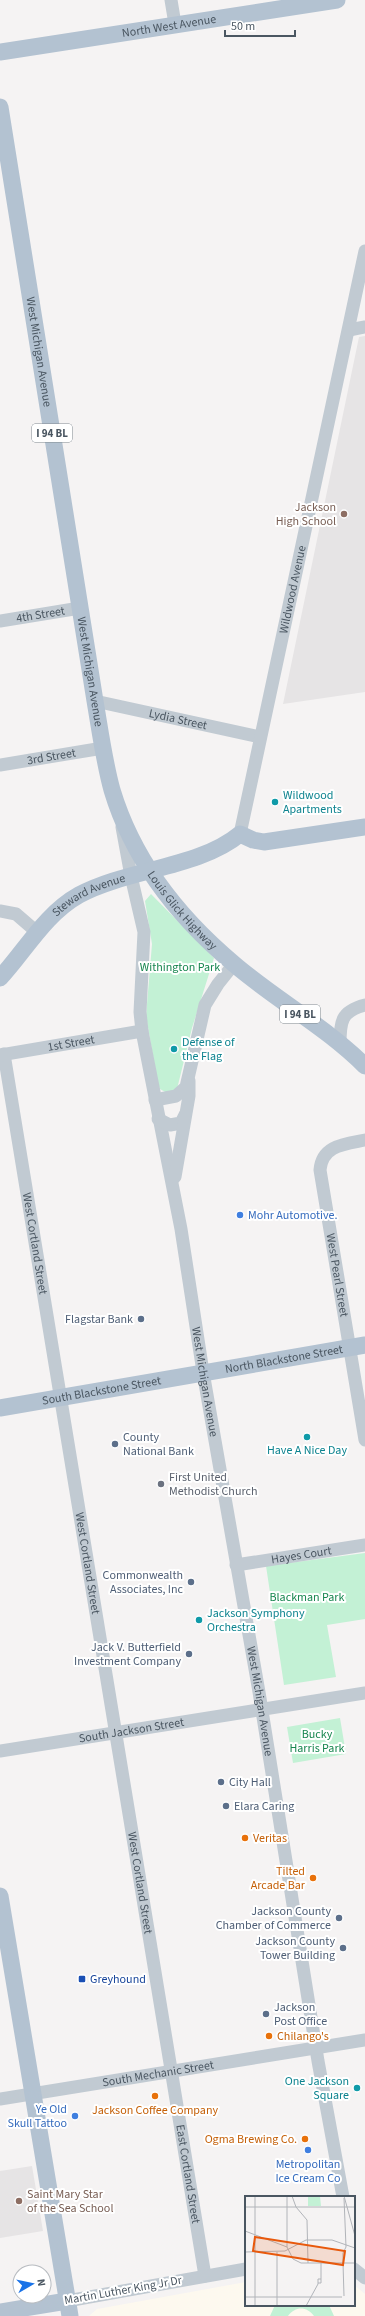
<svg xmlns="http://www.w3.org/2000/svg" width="365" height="2316" viewBox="0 0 365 2316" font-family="'Source Sans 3',sans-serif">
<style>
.commercial{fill:#fdf9ef}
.education{fill:#e6e4e5}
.green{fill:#c3f1d5}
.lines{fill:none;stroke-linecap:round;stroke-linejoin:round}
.minor{stroke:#c1cad2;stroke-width:13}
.major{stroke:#b3c2d1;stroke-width:17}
.education-dot{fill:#8d6e63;stroke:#fff;stroke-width:1.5}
.culture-dot{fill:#0f9aa8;stroke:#fff;stroke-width:1.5}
.shop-dot{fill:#3f7fe0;stroke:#fff;stroke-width:1.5}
.service-dot{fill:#5c6f8a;stroke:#fff;stroke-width:1.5}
.worship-dot{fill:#6b7280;stroke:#fff;stroke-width:1.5}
.food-dot{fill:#e8710a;stroke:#fff;stroke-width:1.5}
.transit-dot{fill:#1a4fb4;stroke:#fff;stroke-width:1.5}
.labels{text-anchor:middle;stroke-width:4;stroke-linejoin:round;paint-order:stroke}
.shield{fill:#fff;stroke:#808990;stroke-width:1}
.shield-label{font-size:11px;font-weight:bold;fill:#4a5661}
.street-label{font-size:12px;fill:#4a5661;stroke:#fff}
.education-label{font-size:12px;fill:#785e54;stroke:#fff;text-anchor:end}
.culture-label{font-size:12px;fill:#0d838f;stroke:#fff;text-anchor:start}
.park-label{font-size:12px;fill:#17864f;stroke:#fff}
.shop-label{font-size:12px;fill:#366cbe;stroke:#fff;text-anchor:start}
.service-label{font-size:12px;fill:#4e5e75;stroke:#fff;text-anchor:end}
.worship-label{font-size:12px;fill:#5b616d;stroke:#fff;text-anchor:start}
.food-label{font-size:12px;fill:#c56008;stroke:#fff;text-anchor:start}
.transit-label{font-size:12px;fill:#164399;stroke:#fff;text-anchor:start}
.inset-road{fill:none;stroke:#b1b4b9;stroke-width:1}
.view{fill:#e8590c;fill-opacity:0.15;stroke:#e8590c;stroke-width:2}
.inset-edge{fill:none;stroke:#4a5661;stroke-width:2}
</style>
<rect width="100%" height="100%" fill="#f5f3f3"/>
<!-- commercial -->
<path class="commercial" d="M 246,2282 L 246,2305 L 354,2305 L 354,2285 L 365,2294 L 365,2316 L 89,2316 L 97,2309 Z"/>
<!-- education -->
<path class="education" d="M 365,336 L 365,692 L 283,704 L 359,337 Z
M 32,2166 L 43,2231 L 0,2238 L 0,2171 Z"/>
<!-- green -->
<path class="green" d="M 151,894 L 214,958 L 192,1028 L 178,1085 L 177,1089 L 167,1093 L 160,1089 L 158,1084 L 146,1016 L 152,944 L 145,901 Z
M 365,1553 L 365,1619 L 327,1625 L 336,1677 L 284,1685 L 266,1566 Z
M 340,1718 L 346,1754 L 293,1763 L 287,1727 Z
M 275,2305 L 329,2305 L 334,2316 L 314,2316 C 307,2306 295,2306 288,2316 L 270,2316 Z"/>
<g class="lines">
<!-- minor -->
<g class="minor">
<path d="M 171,0 L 175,24"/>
<path d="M 349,330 L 365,327"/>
<path id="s1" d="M 0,621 L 80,608"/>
<path id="s2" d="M 95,701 L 260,737"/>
<path id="s3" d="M 0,765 L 103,748"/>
<path id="s4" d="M 122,827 L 131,876 L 144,932 L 140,1012 L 142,1031 L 181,1229 L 203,1372 L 259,1692 L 318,2061 L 343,2197"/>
<path id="s5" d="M 240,834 L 365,251"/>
<path d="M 0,911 L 16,914 L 38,933"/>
<path d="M 340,1044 C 340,1022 341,1011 365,1005"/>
<path id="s6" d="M 4,1054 L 205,2276"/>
<path id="s7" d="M 0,1055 L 142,1031"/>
<path d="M 155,1100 L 176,1096 L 186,1087 L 205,1005 L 218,984 L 234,964"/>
<path d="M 158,1119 L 170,1125 L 181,1123 L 185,1115"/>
<path id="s8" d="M 365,1140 C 345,1144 322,1145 320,1170 L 365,1440"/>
<path d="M 175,1177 L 189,1096 L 189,1081"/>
<path id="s9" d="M 236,1565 L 365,1545"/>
<path id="s10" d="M 0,1751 L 365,1693"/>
<path id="s11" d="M 0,2099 L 365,2040"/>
<path d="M 354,2269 L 365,2278"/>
<path d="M 67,2301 L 246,2269"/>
</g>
<!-- major -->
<g class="major">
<path id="s12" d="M 0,52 L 337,0"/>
<path id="s13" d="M 0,107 L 95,701 C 100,730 104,761 112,790 C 133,860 178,917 234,964 C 276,1000 326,1027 365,1066"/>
<path id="s14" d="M 0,978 C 25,951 45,914 79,895 C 127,869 199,868 240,834 L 253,840 L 264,842 L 365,827"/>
<path id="s15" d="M 0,1408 L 365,1345"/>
<path d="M 0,1896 L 70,2316"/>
<path d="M 0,2312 L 67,2301"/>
</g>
</g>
<!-- markers -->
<g class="education-dot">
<circle cx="344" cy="514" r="4"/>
<circle cx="19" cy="2201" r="4"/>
</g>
<g class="culture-dot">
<circle cx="275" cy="802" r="4"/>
<circle cx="174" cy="1049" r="4"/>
<circle cx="307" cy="1437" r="4"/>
<circle cx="199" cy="1620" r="4"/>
<circle cx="357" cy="2088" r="4"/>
</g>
<g class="shop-dot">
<circle cx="240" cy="1215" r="4"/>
<circle cx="75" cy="2116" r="4"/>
<circle cx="308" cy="2150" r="4"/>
</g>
<g class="service-dot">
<circle cx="141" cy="1319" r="4"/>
<circle cx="115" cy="1444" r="4"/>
<circle cx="191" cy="1582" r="4"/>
<circle cx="189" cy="1654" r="4"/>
<circle cx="221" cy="1782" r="4"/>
<circle cx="226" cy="1806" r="4"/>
<circle cx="339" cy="1918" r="4"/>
<circle cx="343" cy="1948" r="4"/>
<circle cx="266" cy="2014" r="4"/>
</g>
<circle class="worship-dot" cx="161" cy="1484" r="4"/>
<g class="food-dot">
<circle cx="245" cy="1838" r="4"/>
<circle cx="313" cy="1878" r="4"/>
<circle cx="269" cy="2036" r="4"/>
<circle cx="155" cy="2096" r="4"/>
<circle cx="305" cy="2139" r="4"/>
</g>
<rect class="transit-dot" x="78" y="1975" width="8" height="8" rx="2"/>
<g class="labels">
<!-- shield labels -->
<g class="shield">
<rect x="32" y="424" width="40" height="18" rx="3"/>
<rect x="280" y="1005" width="40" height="18" rx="3"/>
</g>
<g class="shield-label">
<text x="52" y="437">I 94 BL</text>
<text x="300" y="1018">I 94 BL</text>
</g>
<!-- street labels -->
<g class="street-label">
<text dy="4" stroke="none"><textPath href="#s12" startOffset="171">North West Avenue</textPath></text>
<text dy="4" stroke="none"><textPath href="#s13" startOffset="248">West Michigan Avenue</textPath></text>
<text dy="4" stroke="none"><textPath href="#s5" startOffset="250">Wildwood Avenue</textPath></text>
<text dy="4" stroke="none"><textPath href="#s1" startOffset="41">4th Street</textPath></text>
<text dy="4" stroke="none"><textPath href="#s13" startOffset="572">West Michigan Avenue</textPath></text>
<text dy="4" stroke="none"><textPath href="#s2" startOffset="85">Lydia Street</textPath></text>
<text dy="4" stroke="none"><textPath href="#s3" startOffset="52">3rd Street</textPath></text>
<text dy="4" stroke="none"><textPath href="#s14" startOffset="124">Steward Avenue</textPath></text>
<text dy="4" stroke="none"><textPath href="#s13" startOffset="833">Louis Glick Highway</textPath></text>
<text dy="4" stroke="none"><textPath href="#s7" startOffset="72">1st Street</textPath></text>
<text dy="4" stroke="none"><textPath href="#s6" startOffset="192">West Cortland Street</textPath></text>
<text dy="4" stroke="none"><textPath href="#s8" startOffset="166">West Pearl Street</textPath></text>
<text dy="4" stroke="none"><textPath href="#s15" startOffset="288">North Blackstone Street</textPath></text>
<text dy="4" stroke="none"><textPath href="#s4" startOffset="563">West Michigan Avenue</textPath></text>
<text dy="4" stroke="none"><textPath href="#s15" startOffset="103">South Blackstone Street</textPath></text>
<text dy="4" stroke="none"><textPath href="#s9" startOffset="66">Hayes Court</textPath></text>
<text dy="4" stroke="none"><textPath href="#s6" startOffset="516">West Cortland Street</textPath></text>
<text dy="4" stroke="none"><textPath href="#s4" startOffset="887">West Michigan Avenue</textPath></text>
<text dy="4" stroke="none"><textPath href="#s10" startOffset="133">South Jackson Street</textPath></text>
<text dy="4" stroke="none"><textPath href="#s6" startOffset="840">West Cortland Street</textPath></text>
<text dy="4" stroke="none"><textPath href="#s11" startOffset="160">South Mechanic Street</textPath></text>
<text dy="4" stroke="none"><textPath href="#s6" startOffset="1135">East Cortland Street</textPath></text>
<text transform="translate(123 2290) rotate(-10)" y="4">Martin Luther King Jr Dr</text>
</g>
<!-- education labels -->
<g class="education-label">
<text x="336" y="511">Jackson<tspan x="336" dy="14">High School</tspan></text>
<text x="27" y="2198" text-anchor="start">Saint Mary Star<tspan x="27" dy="14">of the Sea School</tspan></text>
</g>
<!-- culture labels -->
<g class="culture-label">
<text x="283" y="799">Wildwood<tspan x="283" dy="14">Apartments</tspan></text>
<text x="182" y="1046">Defense of<tspan x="182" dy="14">the Flag</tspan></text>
<text x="307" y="1454" text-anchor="middle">Have A Nice Day</text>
<text x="207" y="1617">Jackson Symphony<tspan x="207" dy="14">Orchestra</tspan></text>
<text x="349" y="2085" text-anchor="end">One Jackson<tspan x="349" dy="14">Square</tspan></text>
</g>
<!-- park labels -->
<g class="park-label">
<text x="180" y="971">Withington Park</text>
<text x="307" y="1601">Blackman Park</text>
<text x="317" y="1738">Bucky<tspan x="317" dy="14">Harris Park</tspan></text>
</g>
<!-- shop labels -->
<g class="shop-label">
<text x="248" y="1219">Mohr Automotive.</text>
<text x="67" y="2113" text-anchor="end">Ye Old<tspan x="67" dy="14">Skull Tattoo</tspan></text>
<text x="308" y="2168" text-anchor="middle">Metropolitan<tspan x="308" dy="14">Ice Cream Co</tspan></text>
</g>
<!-- service labels -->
<g class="service-label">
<text x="133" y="1323">Flagstar Bank</text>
<text x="123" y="1441" text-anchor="start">County<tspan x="123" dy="14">National Bank</tspan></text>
<text x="183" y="1579">Commonwealth<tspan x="183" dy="14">Associates, Inc</tspan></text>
<text x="181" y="1651">Jack V. Butterfield<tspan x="181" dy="14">Investment Company</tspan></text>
<text x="229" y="1786" text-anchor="start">City Hall</text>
<text x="234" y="1810" text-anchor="start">Elara Caring</text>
<text x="331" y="1915">Jackson County<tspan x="331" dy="14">Chamber of Commerce</tspan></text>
<text x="335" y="1945">Jackson County<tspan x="335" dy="14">Tower Building</tspan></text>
<text x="274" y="2011" text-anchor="start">Jackson<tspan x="274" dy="14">Post Office</tspan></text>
</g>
<!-- worship labels -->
<g class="worship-label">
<text x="169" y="1481">First United<tspan x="169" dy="14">Methodist Church</tspan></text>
</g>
<!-- food labels -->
<g class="food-label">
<text x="253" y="1842">Veritas</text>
<text x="305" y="1875" text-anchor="end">Tilted<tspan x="305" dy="14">Arcade Bar</tspan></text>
<text x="277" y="2040">Chilango's</text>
<text x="155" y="2114" text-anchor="middle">Jackson Coffee Company</text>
<text x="297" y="2143" text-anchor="end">Ogma Brewing Co.</text>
</g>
<!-- transit labels -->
<g class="transit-label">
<text x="90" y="1983">Greyhound</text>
</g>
</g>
<!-- overview -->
<g transform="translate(245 2196)">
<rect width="110" height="110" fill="#f5f3f3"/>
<path d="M 63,0 L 75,0 L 76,10 L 63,10 Z" fill="#c3f1d5"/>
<path class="inset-road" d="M 10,0 L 10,110M 42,0 L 42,51 L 48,63 L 56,67 L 110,67M 47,0 L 51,11 L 62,24 L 63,67M 99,0 L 110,40M 0,11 L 110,11M 0,35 L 42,51M 0,56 L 40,55 L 61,44 L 87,44 L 110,52M 32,56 L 32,110M 98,67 L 98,57 L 101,51 L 99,2M 98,67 L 99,100M 73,87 L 76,87 L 76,67M 0,101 L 97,101M 61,110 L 73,88 L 73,83 L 76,83"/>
<path class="view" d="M 10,41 L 100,55 L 98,69 L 8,55 Z"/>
<rect width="110" height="110" class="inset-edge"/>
</g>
<!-- north arrow -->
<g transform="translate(32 2284) rotate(81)"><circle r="19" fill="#ffffff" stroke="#b7bbc0"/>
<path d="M0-3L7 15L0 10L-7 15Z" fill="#1a73e8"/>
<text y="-6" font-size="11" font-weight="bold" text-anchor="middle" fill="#4a5661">N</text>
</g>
<!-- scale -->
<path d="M225 30v6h70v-6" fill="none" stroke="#4a5661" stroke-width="2"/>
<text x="231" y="30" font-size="12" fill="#4a5661" stroke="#ffffff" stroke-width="3" paint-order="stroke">50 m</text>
</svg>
